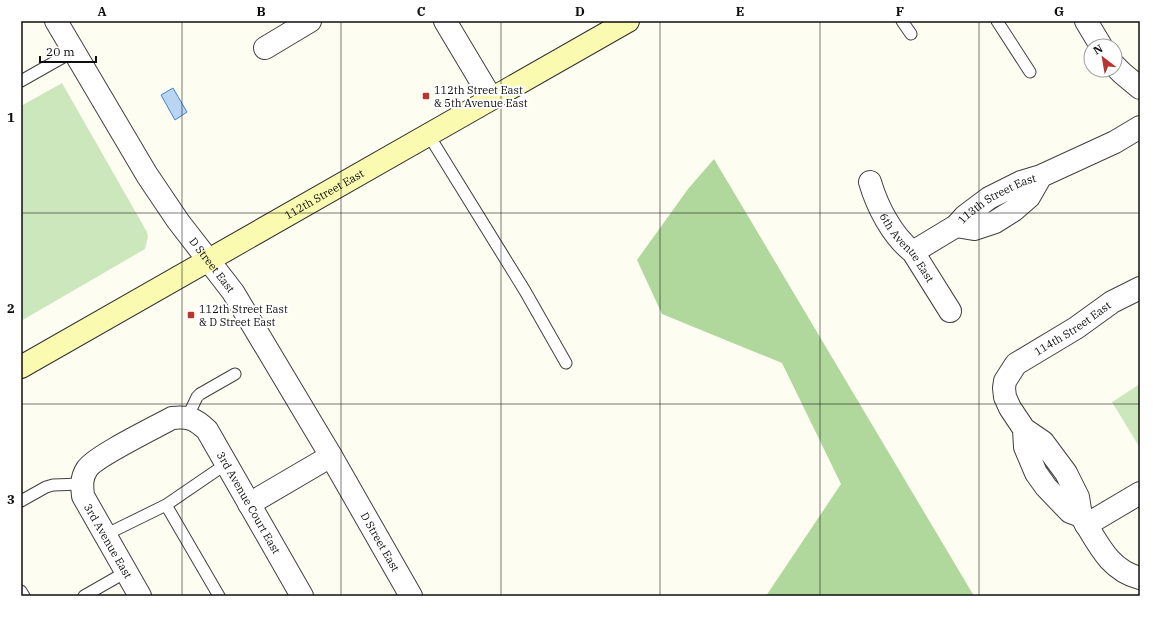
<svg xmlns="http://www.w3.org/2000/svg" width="1161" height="617" viewBox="0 0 1161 617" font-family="'IBM Plex Serif',serif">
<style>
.green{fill:#cde7bc}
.forest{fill:#b0d79c}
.water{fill:#b8d6f3;stroke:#4383c5}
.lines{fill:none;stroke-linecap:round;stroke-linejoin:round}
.service-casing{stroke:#414141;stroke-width:13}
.minor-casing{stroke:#414141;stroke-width:24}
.secondary-casing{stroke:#303030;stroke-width:24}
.service{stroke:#fff;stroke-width:11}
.minor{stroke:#fff;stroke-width:22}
.secondary{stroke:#fafab0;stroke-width:22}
.grid{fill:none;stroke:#0e0e0e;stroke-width:1;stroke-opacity:0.55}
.poi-dot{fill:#b7362e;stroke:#fff;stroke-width:1.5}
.labels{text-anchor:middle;stroke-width:4;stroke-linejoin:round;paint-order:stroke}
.poi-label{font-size:11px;fill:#0e0e0e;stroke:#fff;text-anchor:start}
.street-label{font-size:11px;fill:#0e0e0e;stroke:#fff}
.neatline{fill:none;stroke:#0e0e0e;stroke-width:1.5}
.grid-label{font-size:13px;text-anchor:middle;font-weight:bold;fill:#0e0e0e}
</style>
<rect width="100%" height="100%" fill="#fefdf1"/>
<!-- green -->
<path class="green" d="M 62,83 L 147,232 L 148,237 L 145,249 L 21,321 L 21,106 Z
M 1140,384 L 1140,448 L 1112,402 Z"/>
<!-- forest -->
<path class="forest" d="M 714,159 L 974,596 L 766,596 L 841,484 L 782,363 L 662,314 L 637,260 L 688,189 Z"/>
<!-- water -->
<path class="water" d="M 173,88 L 187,112 L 175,120 L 161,95 Z"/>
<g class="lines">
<defs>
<path id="service" d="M 902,21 L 911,34
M 997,21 L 1030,72
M 21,81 L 74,51
M 428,134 L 525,291 L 566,363
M 187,418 L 197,397 L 200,394 L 235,374
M 21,501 L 46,487 L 53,485 L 81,484
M 166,505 L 219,596
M 105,535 L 166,505 L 226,464
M 21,591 L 24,596
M 84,596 L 126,572"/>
<g id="minor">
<path id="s1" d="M 56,21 L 147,175 L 178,221 L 233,292 L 331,456 L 411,596"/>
<path d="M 445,21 L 491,98"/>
<path d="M 1086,21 L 1101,46"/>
<path d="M 265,48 L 310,21"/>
<path d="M 1115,66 L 1122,73 L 1140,88"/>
<path id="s2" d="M 1041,176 L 1029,197 L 1014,210 L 995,222 L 974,229 L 956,226 L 965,216 L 989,198 L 1021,182 L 1041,176 L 1115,142 L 1140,127"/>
<path id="s3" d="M 870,182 C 877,206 892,236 913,252 L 950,311"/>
<path d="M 913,252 L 956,226"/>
<path id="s4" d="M 1024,429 L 1025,447 L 1036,473 L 1046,487 L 1070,512 L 1081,516 L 1078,497 L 1066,473 L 1043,442 L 1024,429 L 1010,408 L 1005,397 L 1004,388 L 1005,381 L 1016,364 L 1076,328 L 1112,302 L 1140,288"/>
<path d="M 249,504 L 331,456"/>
<path d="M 1081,516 C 1097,541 1108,570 1140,578"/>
<path d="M 1086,525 L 1140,493"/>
<path id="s5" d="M 140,596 L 83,496 C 82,486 81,478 87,469 C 94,457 156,427 172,418 C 189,416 195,419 207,430 L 302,596"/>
</g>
<g id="secondary">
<path id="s6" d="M 21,367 L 628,21"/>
</g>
</defs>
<!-- service casing -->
<use href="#service" class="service-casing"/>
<!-- minor casing -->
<use href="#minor" class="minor-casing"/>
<!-- secondary casing -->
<use href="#secondary" class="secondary-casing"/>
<!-- service -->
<use href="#service" class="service"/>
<!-- minor -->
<use href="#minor" class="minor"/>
<!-- secondary -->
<use href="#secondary" class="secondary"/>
</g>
<!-- grid -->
<path class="grid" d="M 182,21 L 182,596M 341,21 L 341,596M 501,21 L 501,596M 660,21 L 660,596M 820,21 L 820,596M 979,21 L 979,596M 21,213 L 1140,213M 21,404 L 1140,404"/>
<!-- markers -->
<g class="poi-dot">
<rect x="422" y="92" width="8" height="8" rx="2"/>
<rect x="187" y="311" width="8" height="8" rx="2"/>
</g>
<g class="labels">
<!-- poi labels -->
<g class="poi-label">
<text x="434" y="94">112th Street East<tspan x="434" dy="13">&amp; 5th Avenue East</tspan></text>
<text x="199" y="313">112th Street East<tspan x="199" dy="13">&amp; D Street East</tspan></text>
</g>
<!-- street labels -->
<g class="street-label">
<text dy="4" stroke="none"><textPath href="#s6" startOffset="349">112th Street East</textPath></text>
<text dy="4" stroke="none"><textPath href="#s2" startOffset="157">113th Street East</textPath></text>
<text dy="4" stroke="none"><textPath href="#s3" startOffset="76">6th Avenue East</textPath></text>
<text dy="4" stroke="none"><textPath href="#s1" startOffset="290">D Street East</textPath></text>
<text dy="4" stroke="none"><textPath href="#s4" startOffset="358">114th Street East</textPath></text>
<text dy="4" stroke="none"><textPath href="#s5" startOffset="365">3rd Avenue Court East</textPath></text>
<text transform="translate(108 541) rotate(60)" y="4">3rd Avenue East</text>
<text dy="4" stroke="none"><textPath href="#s1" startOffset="614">D Street East</textPath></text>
</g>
</g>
<!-- border -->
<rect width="1161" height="617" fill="none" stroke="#ffffff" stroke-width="44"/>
<!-- north arrow -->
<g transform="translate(1103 58) rotate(329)"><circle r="19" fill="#ffffff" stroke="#9f9f9f"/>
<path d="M0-3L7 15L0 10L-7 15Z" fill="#b7362e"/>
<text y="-6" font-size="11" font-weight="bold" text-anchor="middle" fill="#0e0e0e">N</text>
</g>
<!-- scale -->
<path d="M40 56v6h56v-6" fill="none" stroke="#0e0e0e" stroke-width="2"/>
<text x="46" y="56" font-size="12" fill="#0e0e0e" stroke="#ffffff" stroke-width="3" paint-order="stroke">20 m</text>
<rect x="22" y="22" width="1117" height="573" class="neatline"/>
<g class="grid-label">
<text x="102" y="16">A</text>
<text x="261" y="16">B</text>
<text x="421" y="16">C</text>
<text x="580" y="16">D</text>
<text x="740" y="16">E</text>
<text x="900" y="16">F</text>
<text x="1059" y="16">G</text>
<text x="11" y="122">1</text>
<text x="11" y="313">2</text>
<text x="11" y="504">3</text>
</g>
</svg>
